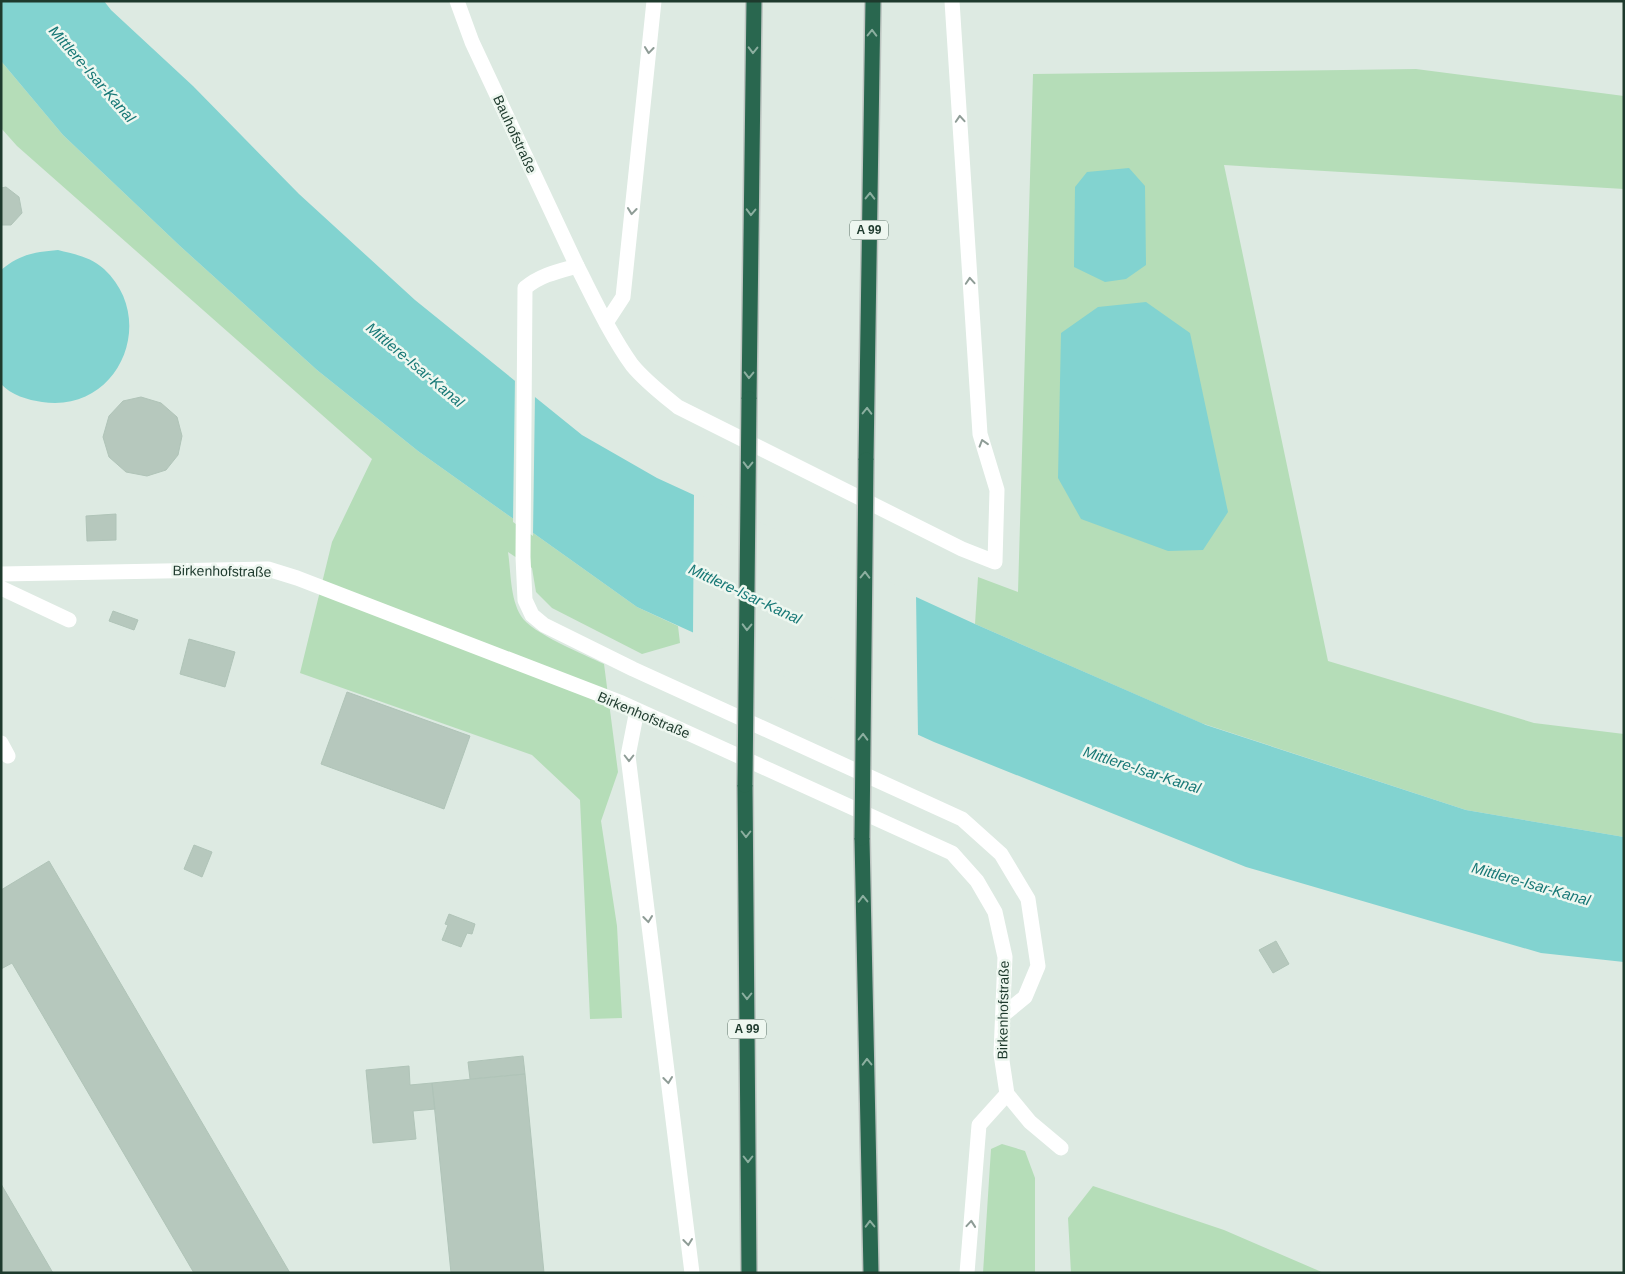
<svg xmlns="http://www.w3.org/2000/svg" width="1625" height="1274" viewBox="0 0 1625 1274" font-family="Arial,sans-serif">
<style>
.green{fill:#b5ddb8}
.water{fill:#82d3d0}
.pier{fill:#ddeae2}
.building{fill:#b6c8bd;stroke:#b0c4b8}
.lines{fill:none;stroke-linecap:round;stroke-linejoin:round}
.motorway-casing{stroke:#bcc4c0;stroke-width:18}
.service{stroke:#fff;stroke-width:15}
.minor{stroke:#fff;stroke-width:15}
.motorway{stroke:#29674f;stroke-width:15}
.motorway-bridge-casing{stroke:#bcc4c0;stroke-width:18;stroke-linecap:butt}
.motorway-bridge{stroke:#29674f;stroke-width:15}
.oneway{stroke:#8cafa0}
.oneway2{stroke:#8e9c96}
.labels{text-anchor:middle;stroke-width:5;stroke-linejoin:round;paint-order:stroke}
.shield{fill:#eef7f0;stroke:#5c7368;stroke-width:1}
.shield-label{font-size:12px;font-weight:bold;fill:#1e3a2d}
.street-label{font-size:14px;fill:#1e3a2d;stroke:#eef7f0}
.water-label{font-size:15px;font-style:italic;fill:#177876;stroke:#eef7f0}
</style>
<rect width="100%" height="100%" fill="#ddeae2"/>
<!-- green -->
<path class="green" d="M 1,61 L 63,135 L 180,246 L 317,370 L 418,451 L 637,607 L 678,626 L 680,643 L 642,654 L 552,608 L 536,592 L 532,568 L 508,552 C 511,572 510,598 521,616 C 531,633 585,655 604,664 L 618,772 L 601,821 L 617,926 L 622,1018 L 590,1019 L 580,800 L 532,755 L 300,673 L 332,542 L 372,459 L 17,146 L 1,128 Z
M 1416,69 L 1624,96 L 1624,189 L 1224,165 L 1328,661 L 1534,723 L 1624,734 L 1624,837 L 1466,810 L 1201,723 L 975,624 L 978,577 L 1018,592 L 1033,74 Z
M 1002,1144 L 1025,1151 L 1035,1178 L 1035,1273 L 983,1273 L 991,1149 Z
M 1093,1186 L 1224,1230 L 1324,1273 L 1071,1273 L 1068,1218 Z"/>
<!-- water -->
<path class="water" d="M 1,1 L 104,1 L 111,10 L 193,86 L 299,194 L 415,300 L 582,435 L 657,478 L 975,624 L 1206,725 L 1466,810 L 1624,837 L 1624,962 L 1541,953 L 1246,867 L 934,742 L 637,607 L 418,451 L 317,370 L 180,246 L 63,135 L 1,61 Z
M 1129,168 L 1145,186 L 1146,265 L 1126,279 L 1105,282 L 1074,267 L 1075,187 L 1087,172 Z
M 58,250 C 74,254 91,257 104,269 C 159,320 118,414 42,402 C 28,400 11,395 1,384 L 1,270 C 20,254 35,252 58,250 Z
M 1146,302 L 1190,333 L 1228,512 L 1203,550 L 1168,551 L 1081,519 L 1058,478 L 1061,333 L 1098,307 Z"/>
<!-- pier -->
<path class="pier" d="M 515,377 L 535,394 L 533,536 L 513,522 Z
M 694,492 L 916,594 L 918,737 L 693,635 Z"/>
<!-- building -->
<path class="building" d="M 6,187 L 19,197 L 22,213 L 11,225 L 1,225 L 1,188 Z
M 141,397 L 161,403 L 177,417 L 182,436 L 178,455 L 166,470 L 147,476 L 126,472 L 109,457 L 103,437 L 109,416 L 123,401 Z
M 116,514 L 116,540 L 87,541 L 86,516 Z
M 113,611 L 138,620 L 134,630 L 109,621 Z
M 189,639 L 235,652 L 225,687 L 180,674 Z
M 347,692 L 470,736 L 444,809 L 321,764 Z
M 194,845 L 212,852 L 202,877 L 184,869 Z
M 49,861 L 290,1273 L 194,1273 L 12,963 L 1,969 L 1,890 Z
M 449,914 L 475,924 L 472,934 L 467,933 L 461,947 L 442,940 L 448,925 L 445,924 Z
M 1276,941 L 1289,964 L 1273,973 L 1259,950 Z
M 523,1056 L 525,1074 L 470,1079 L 468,1062 Z
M 409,1066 L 410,1085 L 432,1083 L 435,1109 L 413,1111 L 416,1139 L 373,1143 L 366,1070 Z
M 525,1074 L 544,1273 L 451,1273 L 432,1083 Z
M 1,1184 L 53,1273 L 1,1273 Z"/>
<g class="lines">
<defs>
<path id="motorway" d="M 749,399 L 754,1
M 866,460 L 873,1
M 745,785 L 749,1273
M 862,838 L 871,1273"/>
</defs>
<!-- motorway casing -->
<use href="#motorway" class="motorway-casing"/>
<!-- service -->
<path class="service" d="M 952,1 L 980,434 L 997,490 L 995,562 L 962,549 L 678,407 C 662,394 645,381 632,365 C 610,334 594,299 577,266 C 559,271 540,275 525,288 L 523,557 L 525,600 L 532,615 L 544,625 L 633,669 L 962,819 L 1001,854 L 1028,899 L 1038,966 L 1025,997 L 1003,1015
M 606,323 L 623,297 L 654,1
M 1,574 L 268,569 L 297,578 L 622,703 L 952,853 L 977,881 L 995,912 L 1005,957 L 1001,1054 L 1007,1094 L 1030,1122 L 1061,1148
M 1,588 L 69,620
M 637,710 L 628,756 L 692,1273
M 1,743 L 8,756
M 967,1273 L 979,1125 L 1007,1094"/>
<!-- minor -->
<path class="minor" d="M 457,1 L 472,42 L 577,266"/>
<!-- motorway -->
<use href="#motorway" class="motorway"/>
<defs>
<path id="motorway-bridge" d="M 745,785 L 749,399
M 862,838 L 866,460"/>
</defs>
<!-- motorway-bridge casing -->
<use href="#motorway-bridge" class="motorway-bridge-casing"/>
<!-- motorway-bridge -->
<use href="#motorway-bridge" class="motorway-bridge"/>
</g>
<!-- one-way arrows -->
<defs><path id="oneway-chevron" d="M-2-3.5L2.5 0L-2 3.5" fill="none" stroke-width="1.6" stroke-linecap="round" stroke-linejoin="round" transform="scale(1.25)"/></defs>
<g class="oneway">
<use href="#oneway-chevron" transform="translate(872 33) rotate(-89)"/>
<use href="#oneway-chevron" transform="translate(753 50) rotate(91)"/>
<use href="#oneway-chevron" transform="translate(870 196) rotate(-89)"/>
<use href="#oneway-chevron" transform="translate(751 212) rotate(91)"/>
<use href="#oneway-chevron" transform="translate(749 375) rotate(91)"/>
<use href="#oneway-chevron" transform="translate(867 411) rotate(-89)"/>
<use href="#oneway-chevron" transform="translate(748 465) rotate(91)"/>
<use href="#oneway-chevron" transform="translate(865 575) rotate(-89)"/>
<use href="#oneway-chevron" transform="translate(747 627) rotate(91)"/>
<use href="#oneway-chevron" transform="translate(863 737) rotate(-89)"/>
<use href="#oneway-chevron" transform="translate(746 834) rotate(90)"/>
<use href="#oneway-chevron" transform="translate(863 899) rotate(-91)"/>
<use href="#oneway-chevron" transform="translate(747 996) rotate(90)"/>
<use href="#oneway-chevron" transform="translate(867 1062) rotate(-91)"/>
<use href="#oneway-chevron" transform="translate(748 1159) rotate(90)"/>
<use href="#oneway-chevron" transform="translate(870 1224) rotate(-91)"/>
</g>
<g class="oneway2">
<use href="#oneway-chevron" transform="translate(649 50) rotate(96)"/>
<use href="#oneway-chevron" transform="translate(960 119) rotate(-94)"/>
<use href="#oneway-chevron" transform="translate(632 211) rotate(96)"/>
<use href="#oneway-chevron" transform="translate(970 281) rotate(-94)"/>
<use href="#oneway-chevron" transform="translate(983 443) rotate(-107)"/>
<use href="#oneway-chevron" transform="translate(629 758) rotate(90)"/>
<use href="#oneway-chevron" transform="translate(648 919) rotate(83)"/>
<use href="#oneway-chevron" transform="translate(668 1080) rotate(83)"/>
<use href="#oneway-chevron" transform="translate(971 1224) rotate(-85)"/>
<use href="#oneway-chevron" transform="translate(688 1242) rotate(83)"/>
</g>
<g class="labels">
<!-- shield labels -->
<g class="shield">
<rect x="850" y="220.5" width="38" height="19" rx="4"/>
<rect x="728" y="1019.5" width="38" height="19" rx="4"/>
</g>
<g class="shield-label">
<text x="869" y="234">A 99</text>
<text x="747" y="1033">A 99</text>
</g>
<!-- street labels -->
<g class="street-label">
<text transform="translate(515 134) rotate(65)" y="5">Bauhofstraße</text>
<text transform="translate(222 571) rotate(1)" y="5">Birkenhofstraße</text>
<text transform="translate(644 715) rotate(23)" y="5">Birkenhofstraße</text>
<text transform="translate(1003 1010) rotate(-89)" y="5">Birkenhofstraße</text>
</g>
<!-- water labels -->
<g class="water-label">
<text transform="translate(92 74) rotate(49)" y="5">Mittlere-Isar-Kanal</text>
<text transform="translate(415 365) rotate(40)" y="5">Mittlere-Isar-Kanal</text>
<text transform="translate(745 594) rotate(25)" y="5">Mittlere-Isar-Kanal</text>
<text transform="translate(1142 770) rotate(18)" y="5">Mittlere-Isar-Kanal</text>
<text transform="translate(1531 884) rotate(16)" y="5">Mittlere-Isar-Kanal</text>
</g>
</g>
<!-- border -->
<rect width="1625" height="1274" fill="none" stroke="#1e3a2d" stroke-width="5"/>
</svg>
